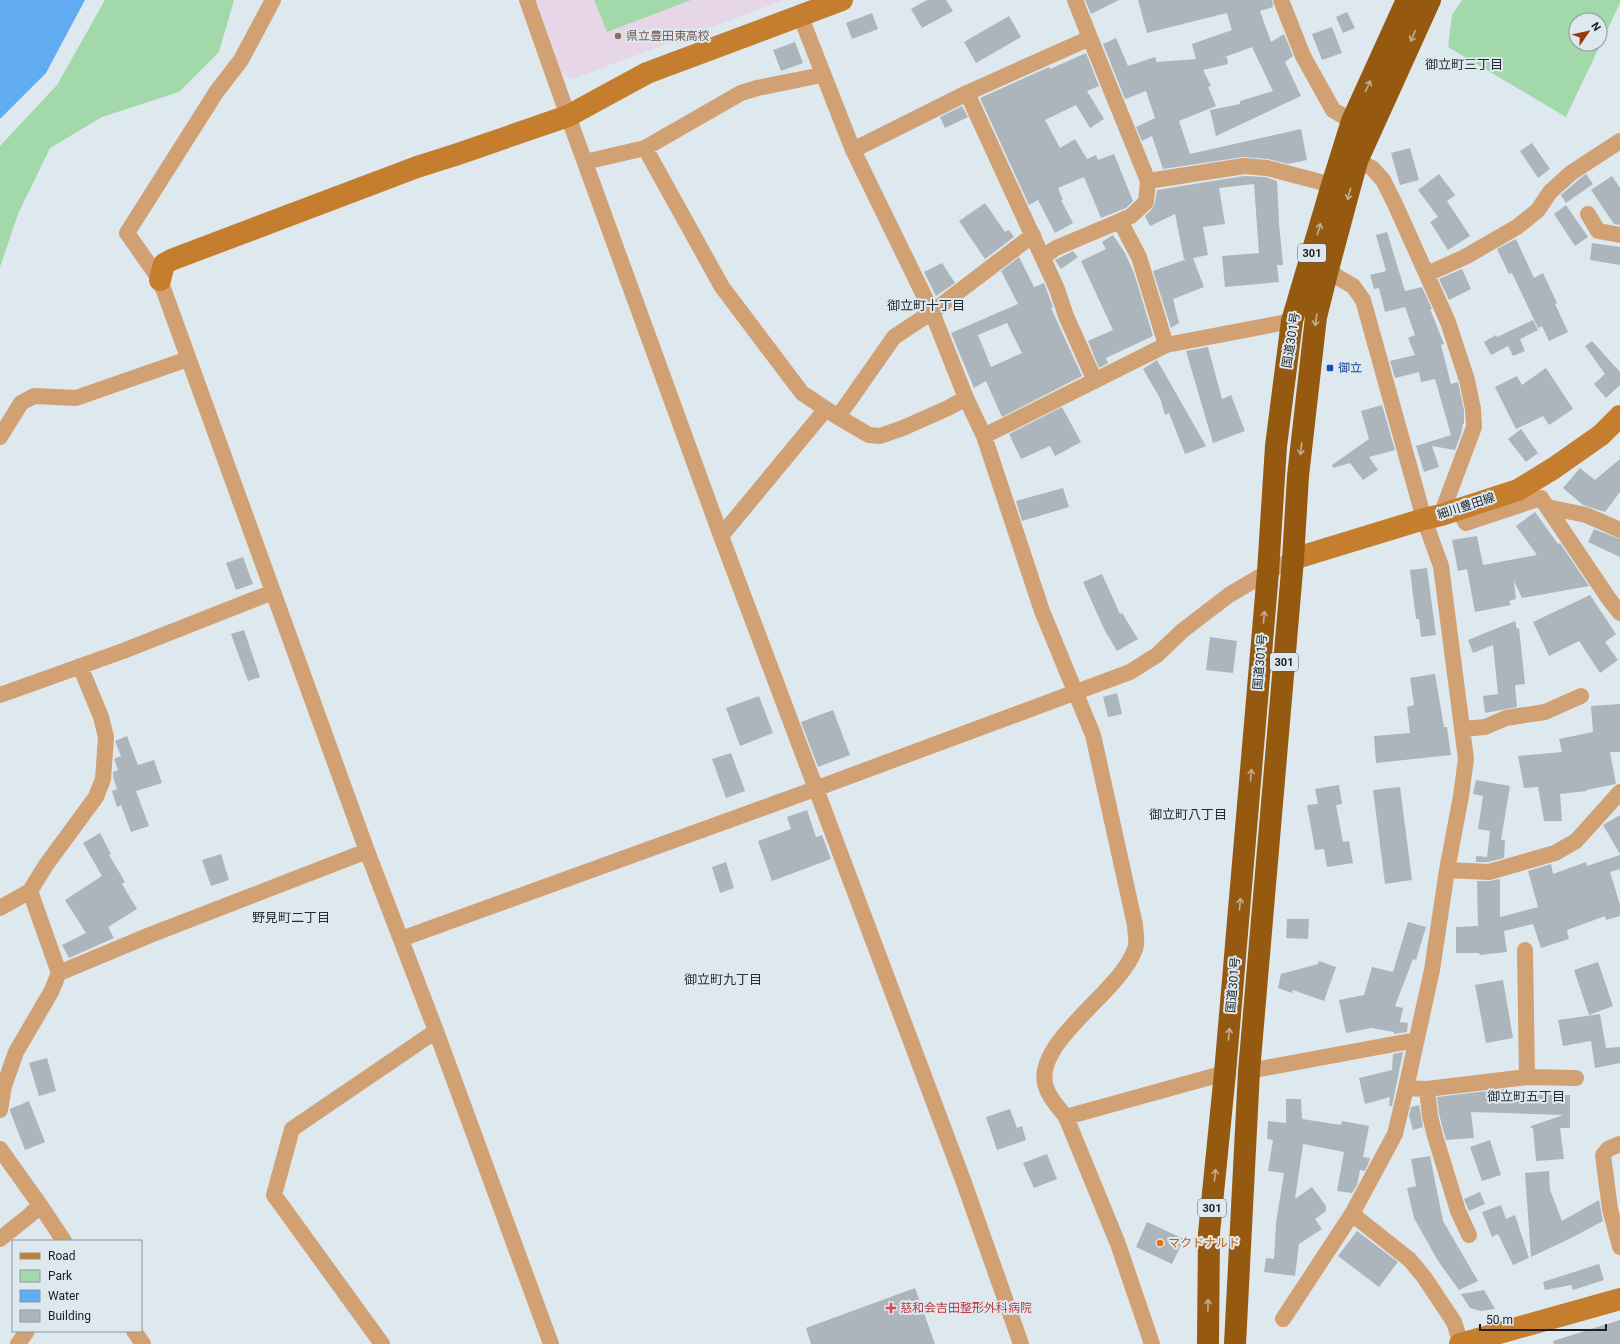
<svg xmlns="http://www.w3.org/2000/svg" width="1620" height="1344" viewBox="0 0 1620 1344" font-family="Roboto,'Noto Sans JP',sans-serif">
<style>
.education{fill:#e7d6e7}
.green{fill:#a3d9aa;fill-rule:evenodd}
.water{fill:#60abf1}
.building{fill:#acb5bc;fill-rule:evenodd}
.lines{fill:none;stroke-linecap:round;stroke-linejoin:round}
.street{stroke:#d2a173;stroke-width:16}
.secondary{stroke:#c47e2d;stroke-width:22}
.highway{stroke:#955a0f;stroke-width:22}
.oneway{stroke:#c1af95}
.education-dot{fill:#8d6e63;stroke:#dee8ef;stroke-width:1.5}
.transit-dot{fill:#1a4fb4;stroke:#dee8ef;stroke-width:1.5}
.food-dot{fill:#e8710a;stroke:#dee8ef;stroke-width:1.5}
.health-dot{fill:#e0444e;stroke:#dee8ef;stroke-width:1.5}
.labels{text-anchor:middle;stroke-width:4;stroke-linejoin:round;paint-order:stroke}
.shield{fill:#dee8ef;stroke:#565b60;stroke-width:1}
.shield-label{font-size:11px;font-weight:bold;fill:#1c1f22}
.education-label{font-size:12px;fill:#785e54;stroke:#dee8ef;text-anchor:start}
.street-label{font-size:12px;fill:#1c1f22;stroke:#dee8ef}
.transit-label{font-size:12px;fill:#164399;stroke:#dee8ef;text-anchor:start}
.food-label{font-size:12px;fill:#c56008;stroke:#dee8ef;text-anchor:start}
.health-label{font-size:12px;fill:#be3a42;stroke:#dee8ef;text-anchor:start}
.neighbourhood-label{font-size:13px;fill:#262d32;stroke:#dee8ef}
</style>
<rect width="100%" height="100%" fill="#dee8ef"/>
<!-- education -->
<path class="education" d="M 536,0 L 784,0 L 572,79 L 561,73 Z"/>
<!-- green -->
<path class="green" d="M 105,0 L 234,0 L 219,52 L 179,92 L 102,117 L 50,148 L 18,214 L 0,267 L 0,146 L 57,85 Z
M 594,0 L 691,0 L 607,32 Z
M 1462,0 L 1620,0 L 1620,3 L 1566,117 L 1448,47 L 1452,15 ZM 1576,20 L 1600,20 L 1600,44 L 1576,44 Z"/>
<!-- water -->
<path class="water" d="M 0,0 L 85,0 L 46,73 L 0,119 Z"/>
<!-- building -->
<path class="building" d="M 927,0 L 946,0 L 953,11 L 922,28 L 911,9 Z
M 1085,0 L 1119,0 L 1091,14 Z
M 1138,0 L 1272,0 L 1273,7 L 1260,11 L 1271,42 L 1284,34 L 1285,36 L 1293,56 L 1285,62 L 1301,96 L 1216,136 L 1210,110 L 1240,104 L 1240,101 L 1273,91 L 1252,47 L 1222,58 L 1227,57 L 1228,64 L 1203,70 L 1211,86 L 1208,87 L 1216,106 L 1179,121 L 1190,154 L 1301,129 L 1307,160 L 1288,164 L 1268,159 L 1243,157 L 1163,169 L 1152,136 L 1142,141 L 1136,127 L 1155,118 L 1146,91 L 1125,99 L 1103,44 L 1116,38 L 1128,66 L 1155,57 L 1157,62 L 1196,59 L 1192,44 L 1232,30 L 1227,13 L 1147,33 Z
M 1347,12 L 1355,28 L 1343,33 L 1336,17 Z
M 872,13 L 878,29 L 852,39 L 846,23 Z
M 1009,16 L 1021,37 L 976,63 L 964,42 Z
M 1332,27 L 1342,53 L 1322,60 L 1312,34 Z
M 795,42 L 803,63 L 781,71 L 773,50 Z
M 1086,53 L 1099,86 L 1087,91 L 1104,119 L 1090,128 L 1076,105 L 1045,120 L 1060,148 L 1075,139 L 1087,159 L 1096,155 L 1098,160 L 1114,154 L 1133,201 L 1126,208 L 1101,218 L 1084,177 L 1058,188 L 1063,200 L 1061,200 L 1073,223 L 1055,233 L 1038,200 L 1029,205 L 980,98 L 1049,67 L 1050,69 Z
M 962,106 L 968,117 L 945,128 L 940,117 Z
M 1532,143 L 1550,169 L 1538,178 L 1520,151 Z
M 1410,148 L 1419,180 L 1400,185 L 1391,153 Z
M 1439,174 L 1455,195 L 1447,201 L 1470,236 L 1448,250 L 1430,222 L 1438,217 L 1418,190 Z
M 1586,174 L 1593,184 L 1566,203 L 1561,195 L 1577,181 Z
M 1244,176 L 1265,177 L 1277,181 L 1279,223 L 1283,265 L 1277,265 L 1279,282 L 1225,287 L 1222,256 L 1259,253 L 1254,184 L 1219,188 L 1225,224 L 1203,227 L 1208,255 L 1193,258 L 1204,287 L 1173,299 L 1179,323 L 1171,328 L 1153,271 L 1187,259 L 1184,259 L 1175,214 L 1150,226 L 1145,216 L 1152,209 L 1155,203 L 1157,190 Z
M 1612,176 L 1620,188 L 1620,225 L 1614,224 L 1591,190 Z
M 985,203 L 1005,232 L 1009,230 L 1014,237 L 985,259 L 959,221 Z
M 1566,205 L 1588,237 L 1575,246 L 1554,214 Z
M 1387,232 L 1405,291 L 1422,287 L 1432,309 L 1430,309 L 1444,344 L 1441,345 L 1451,384 L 1458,382 L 1464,410 L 1464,424 L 1463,424 L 1461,434 L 1455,450 L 1432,446 L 1439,467 L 1424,472 L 1416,446 L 1451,435 L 1435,379 L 1421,382 L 1419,372 L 1395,378 L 1390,361 L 1415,355 L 1408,338 L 1415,335 L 1405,307 L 1385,312 L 1379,288 L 1374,289 L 1370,275 L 1386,271 L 1376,235 Z
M 1113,235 L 1125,253 L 1134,273 L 1153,336 L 1106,358 L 1108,363 L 1099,368 L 1088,341 L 1113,330 L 1081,261 L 1106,249 L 1102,242 Z
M 1516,239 L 1534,278 L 1543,273 L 1557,303 L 1555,304 L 1568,332 L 1549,341 L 1542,326 L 1538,328 L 1512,273 L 1509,274 L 1497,249 Z
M 1592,243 L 1620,247 L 1620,265 L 1590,260 Z
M 1073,251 L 1078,257 L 1061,269 L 1055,260 Z
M 1019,257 L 1034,287 L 1044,283 L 1053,307 L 1051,308 L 1082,376 L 1002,417 L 986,381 L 974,388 L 951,333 L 1018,304 L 1001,271 ZM 1007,323 L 1022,353 L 991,367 L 978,335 Z
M 942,263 L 955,283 L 936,296 L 924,272 Z
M 1462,269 L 1471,289 L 1449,300 L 1439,279 Z
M 1533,320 L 1538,330 L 1520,339 L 1525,351 L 1513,356 L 1508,346 L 1491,355 L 1484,342 L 1496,335 L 1497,337 Z
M 1592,341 L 1620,372 L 1620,385 L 1606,398 L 1594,384 L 1605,374 L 1585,346 Z
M 1208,347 L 1222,399 L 1231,395 L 1245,431 L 1213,443 L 1186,351 Z
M 1157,360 L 1206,446 L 1185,454 L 1169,413 L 1165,415 L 1160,398 L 1143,369 Z
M 1546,368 L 1573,409 L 1549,425 L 1543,416 L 1516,429 L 1495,387 L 1517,376 L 1522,385 Z
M 1382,405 L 1395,450 L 1369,457 L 1378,470 L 1363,480 L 1350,463 L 1333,468 L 1332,465 L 1369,439 L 1361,411 Z
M 1062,407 L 1081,442 L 1055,456 L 1050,446 L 1021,459 L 1009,434 Z
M 1521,429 L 1538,453 L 1526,462 L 1508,439 Z
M 1620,459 L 1620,492 L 1605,512 L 1583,505 L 1563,488 L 1580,468 L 1595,480 Z
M 1063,488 L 1069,507 L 1022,521 L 1016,501 Z
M 1535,512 L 1558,544 L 1560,543 L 1589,586 L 1522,598 L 1514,581 L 1516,599 L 1509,601 L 1511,605 L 1475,612 L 1467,569 L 1458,571 L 1452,540 L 1477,536 L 1483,565 L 1537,555 L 1516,526 Z
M 1594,529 L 1620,539 L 1620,557 L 1588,542 Z
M 243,557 L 253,584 L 236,590 L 226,563 Z
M 1427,568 L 1436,635 L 1421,637 L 1419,619 L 1416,619 L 1410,570 Z
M 1102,574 L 1120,614 L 1122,613 L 1138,639 L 1117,651 L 1104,629 L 1083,582 Z
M 1590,595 L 1616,634 L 1605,642 L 1618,660 L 1600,673 L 1579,641 L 1549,656 L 1533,622 Z
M 1515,621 L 1517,629 L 1519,628 L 1525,684 L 1515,685 L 1517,707 L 1485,713 L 1483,696 L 1498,694 L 1493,645 L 1473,653 L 1468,640 Z
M 244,630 L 260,677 L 248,681 L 231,634 Z
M 1210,637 L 1237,641 L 1233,673 L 1206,670 Z
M 1435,674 L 1444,727 L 1447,727 L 1451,755 L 1376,763 L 1374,736 L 1410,733 L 1407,707 L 1414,705 L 1410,678 Z
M 1117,693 L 1122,714 L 1108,717 L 1103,697 Z
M 759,696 L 773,733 L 740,746 L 726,708 Z
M 1620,704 L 1620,752 L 1610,752 L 1616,784 L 1586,790 L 1587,791 L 1560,794 L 1562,821 L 1544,821 L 1538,787 L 1524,788 L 1518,756 L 1562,752 L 1559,739 L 1593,732 L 1591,706 Z
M 833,710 L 850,755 L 818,767 L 801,722 Z
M 127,736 L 138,765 L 154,760 L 162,783 L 136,791 L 149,826 L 131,832 L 121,805 L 117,807 L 112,791 L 117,789 L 113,777 L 113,772 L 118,770 L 114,759 L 121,756 L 115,741 Z
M 731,753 L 745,791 L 726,798 L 712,759 Z
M 1476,780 L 1510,786 L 1501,840 L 1505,840 L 1504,858 L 1488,862 L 1476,862 L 1476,856 L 1487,857 L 1490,831 L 1478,829 L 1483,796 L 1473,794 Z
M 1339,785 L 1342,804 L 1336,805 L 1343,842 L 1349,841 L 1353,863 L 1327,867 L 1324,849 L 1315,850 L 1307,805 L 1318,804 L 1315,789 Z
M 1400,787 L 1412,880 L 1385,884 L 1373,790 Z
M 807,810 L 816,837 L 822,835 L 831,859 L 772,881 L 758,841 L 791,829 L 787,817 Z
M 1620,815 L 1620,854 L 1603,825 Z
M 100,833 L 111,854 L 109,855 L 125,882 L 122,884 L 137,909 L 108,927 L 114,938 L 69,958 L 62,945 L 86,933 L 65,900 L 102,876 L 83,843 Z
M 221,854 L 229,880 L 211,886 L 202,860 Z
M 1620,855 L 1620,869 L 1610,872 L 1620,905 L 1620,916 L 1606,920 L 1605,916 L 1567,930 L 1569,939 L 1541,948 L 1533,924 L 1504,931 L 1507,952 L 1480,955 L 1479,953 L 1456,953 L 1456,927 L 1478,926 L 1477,881 L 1489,881 L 1500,879 L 1500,917 L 1538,907 L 1528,871 L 1551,864 L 1553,874 L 1586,862 L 1587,866 Z
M 726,862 L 734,888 L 720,893 L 712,867 Z
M 1287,919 L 1309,919 L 1308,939 L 1286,938 Z
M 1408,922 L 1426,927 L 1416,960 L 1413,959 L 1395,1006 L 1403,1008 L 1400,1022 L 1408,1023 L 1407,1032 L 1394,1034 L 1394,1032 L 1371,1028 L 1346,1033 L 1339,1000 L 1364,995 L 1372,967 L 1393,972 Z
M 1319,961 L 1336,967 L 1324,1001 L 1293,990 L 1292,993 L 1278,988 L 1281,974 L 1318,964 Z
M 1598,962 L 1613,1006 L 1589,1015 L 1574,970 Z
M 1503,980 L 1513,1038 L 1486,1043 L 1475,985 Z
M 1600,1014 L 1606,1048 L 1620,1047 L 1620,1063 L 1595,1068 L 1591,1041 L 1563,1046 L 1558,1020 Z
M 1403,1052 L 1392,1106 L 1389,1106 L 1390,1097 L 1365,1104 L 1359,1078 L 1392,1070 L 1393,1054 Z
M 47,1058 L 56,1091 L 39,1096 L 29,1063 Z
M 1504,1089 L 1504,1095 L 1570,1095 L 1570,1128 L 1560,1128 L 1564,1159 L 1536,1161 L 1533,1128 L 1531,1128 L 1531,1126 L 1563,1115 L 1471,1112 L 1474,1138 L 1446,1140 L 1439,1114 L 1437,1097 Z
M 1286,1099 L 1301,1099 L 1302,1119 L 1341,1125 L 1342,1121 L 1369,1126 L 1363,1157 L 1370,1158 L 1369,1162 L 1365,1171 L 1360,1170 L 1357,1185 L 1352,1193 L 1337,1191 L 1344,1152 L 1303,1144 L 1295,1199 L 1312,1187 L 1326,1206 L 1326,1211 L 1315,1219 L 1322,1229 L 1299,1244 L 1295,1276 L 1264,1272 L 1266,1258 L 1274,1259 L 1276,1223 L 1284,1173 L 1268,1171 L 1273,1140 L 1267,1139 L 1268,1121 L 1286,1123 Z
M 29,1101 L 45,1142 L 25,1150 L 10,1111 L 10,1109 Z
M 1419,1105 L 1423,1127 L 1413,1130 L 1409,1116 L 1411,1107 Z
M 1010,1109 L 1017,1128 L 1022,1126 L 1026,1140 L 997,1150 L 986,1117 Z
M 1490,1140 L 1501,1175 L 1482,1181 L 1470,1147 Z
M 1047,1154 L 1057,1179 L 1034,1188 L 1023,1163 Z
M 1430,1156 L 1443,1221 L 1478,1281 L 1459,1290 L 1438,1261 L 1414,1218 L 1407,1188 L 1416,1186 L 1411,1159 Z
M 1549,1171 L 1550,1190 L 1562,1221 L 1599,1200 L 1603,1221 L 1573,1237 L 1531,1257 L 1525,1173 Z
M 1480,1192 L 1485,1204 L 1469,1211 L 1464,1199 Z
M 1501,1205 L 1506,1219 L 1515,1215 L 1529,1258 L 1513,1265 L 1498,1234 L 1492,1237 L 1482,1212 Z
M 1147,1222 L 1184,1239 L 1172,1264 L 1136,1247 Z
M 1357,1231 L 1398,1262 L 1379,1287 L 1338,1256 Z
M 1599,1264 L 1604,1280 L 1573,1290 L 1571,1285 L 1545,1290 L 1543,1282 Z
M 915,1288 L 935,1344 L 811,1344 L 806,1328 Z
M 1484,1290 L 1495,1309 L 1481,1311 L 1470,1308 L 1461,1294 Z
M 1620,1320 L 1620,1344 L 1554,1344 L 1553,1341 Z"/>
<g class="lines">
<!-- street -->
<path class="street" d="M 273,0 L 241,60 L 217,91 L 127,233 L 160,280 L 367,851 L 436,1031 L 551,1344
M 527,0 L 568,116 L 721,536 L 963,1180 L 1021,1344
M 1075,0 L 1090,38
M 1281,0 L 1303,56 L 1333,110 L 1352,121
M 800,15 L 853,150 L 932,312 L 966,398 L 984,436 L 1042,611 L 1093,735 L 1135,925 C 1135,932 1138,942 1135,949 C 1121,992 1031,1043 1046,1087 C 1049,1098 1059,1108 1066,1117 L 1118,1244 L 1152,1344
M 967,93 L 1057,289 L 1066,316 L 1095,381
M 645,148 L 722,287 L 802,393 L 838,417 L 869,435 L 880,436 L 903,428 L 948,408 L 966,398
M 853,150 L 967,93 L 1090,38 L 1148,181 L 1146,202 L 1131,216 L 1120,221 L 1139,257 L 1166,345
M 1357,161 L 1372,168 L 1383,180 L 1395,204 L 1448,322 L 1467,380 L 1473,409 L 1474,427 L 1441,515
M 585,162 L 645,148 L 741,93 L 757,88 L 822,75
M 1148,181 L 1244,166 L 1267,168 L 1332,185
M 1588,214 L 1598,231 L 1620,235
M 1043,257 L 1056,248 L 1120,221
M 1328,269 L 1339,278 L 1353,286 L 1363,300 L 1424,519 L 1441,566 L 1466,759 L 1461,796 L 1447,870 L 1432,970 L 1406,1088 L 1395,1134 L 1352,1214 L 1410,1260 L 1424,1277 L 1454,1322 L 1461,1344
M 1427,274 L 1465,257 L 1517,227 L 1538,210 L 1550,192 L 1571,173 L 1620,141
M 838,417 L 894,337 L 932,312 L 1033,235
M 984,436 L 1166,345 L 1292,321
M 0,437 L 21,403 L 34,396 L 76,398 L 188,359
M 1547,507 L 1586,515 L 1620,530
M 1458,509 L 1466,523 L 1541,498 L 1609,599 L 1620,613
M 721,536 L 826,409
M 0,695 L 123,651 L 273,592
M 1463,729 L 1485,727 L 1506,718 L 1545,712 L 1581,696
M 1447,870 L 1489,872 L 1555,853 L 1576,841 L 1620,792
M 0,908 L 30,891 L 46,865 L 96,797 L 103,779 L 106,737 L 101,717 L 80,666
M 401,939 L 815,789 L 1130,672 L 1157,655 L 1182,631 L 1229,595 L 1268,572 L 1293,559
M 1525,950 L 1527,1077
M 59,973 L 150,935 L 367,851
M 1249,1071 L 1416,1040
M 1406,1088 L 1427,1089 L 1527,1077 L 1576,1078
M 1427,1089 L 1430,1116 L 1435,1136 L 1458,1211 L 1469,1235
M 0,1110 L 4,1086 L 16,1052 L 51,992 L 59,973 L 30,891
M 1066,1117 L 1225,1073
M 1620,1144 L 1608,1149 L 1603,1155 L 1610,1209 L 1620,1247
M 0,1149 L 40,1205 L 64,1241
M 0,1239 L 30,1215 L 40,1205
M 1283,1319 L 1352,1214
M 134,1331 L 143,1344
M 18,1344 L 27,1331
M 382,1344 L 274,1195 L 292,1129 L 436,1031"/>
<!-- secondary -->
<path class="secondary" d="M 160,280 L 164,264 L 171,260 L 417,167 L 455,155 L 568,116 L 647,73 L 842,0
M 1293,559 L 1424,519 L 1441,515 L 1518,490 L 1554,468 L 1601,435 L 1620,416
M 1460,1344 L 1620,1299"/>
<!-- highway -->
<path class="highway" d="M 1208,1344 L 1209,1233 L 1225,1073 L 1268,572 L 1276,446 L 1292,321 L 1332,185 L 1352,121 L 1407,0
M 1235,1344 L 1249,1071 L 1293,559 L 1298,476 L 1316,317 L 1328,269 L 1357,161 L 1430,0"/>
</g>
<!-- one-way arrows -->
<defs><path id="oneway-shaft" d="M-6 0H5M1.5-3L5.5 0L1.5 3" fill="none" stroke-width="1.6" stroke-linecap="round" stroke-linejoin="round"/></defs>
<g class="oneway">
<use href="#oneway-shaft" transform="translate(1413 36) rotate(114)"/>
<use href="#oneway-shaft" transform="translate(1368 86) rotate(-66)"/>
<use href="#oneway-shaft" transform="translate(1349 194) rotate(105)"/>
<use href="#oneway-shaft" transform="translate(1319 229) rotate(-74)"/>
<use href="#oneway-shaft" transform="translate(1316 320) rotate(99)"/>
<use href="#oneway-shaft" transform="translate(1301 449) rotate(97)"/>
<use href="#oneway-shaft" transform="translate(1264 617) rotate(-85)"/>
<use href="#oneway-shaft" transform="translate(1251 775) rotate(-85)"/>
<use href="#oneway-shaft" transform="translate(1240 904) rotate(-85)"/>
<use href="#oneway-shaft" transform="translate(1229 1034) rotate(-85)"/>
<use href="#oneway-shaft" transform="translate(1215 1175) rotate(-84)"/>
<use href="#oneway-shaft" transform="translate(1208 1305) rotate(-89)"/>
</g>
<!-- markers -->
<circle class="education-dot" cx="618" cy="36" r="4"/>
<rect class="transit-dot" x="1326" y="364" width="8" height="8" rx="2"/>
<circle class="food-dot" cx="1160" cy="1243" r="4"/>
<path class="health-dot" d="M889 1302h4v4h4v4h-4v4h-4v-4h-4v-4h4z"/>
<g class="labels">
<!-- shield labels -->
<g class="shield">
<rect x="1298" y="244" width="28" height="18" rx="3"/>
<rect x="1270" y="653" width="28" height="18" rx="3"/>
<rect x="1198" y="1199" width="28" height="18" rx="3"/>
</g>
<g class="shield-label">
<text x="1312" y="257">301</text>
<text x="1284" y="666">301</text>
<text x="1212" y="1212">301</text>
</g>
<!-- education labels -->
<g class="education-label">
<text x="626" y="40">県立豊田東高校</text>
</g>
<!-- street labels -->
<g class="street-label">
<text transform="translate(1291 340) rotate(-81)" y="4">国道301号</text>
<text transform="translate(1466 506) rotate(-18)" y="4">細川豊田線</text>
<text transform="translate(1260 662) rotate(-85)" y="4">国道301号</text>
<text transform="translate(1233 985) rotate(-85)" y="4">国道301号</text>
</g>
<!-- transit labels -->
<g class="transit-label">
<text x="1338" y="372">御立</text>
</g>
<!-- food labels -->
<g class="food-label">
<text x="1168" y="1247">マクドナルド</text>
</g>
<!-- health labels -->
<g class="health-label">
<text x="900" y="1312">慈和会吉田整形外科病院</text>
</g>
<!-- neighbourhood labels -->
<g class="neighbourhood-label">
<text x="1464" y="69">御立町三丁目</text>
<text x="926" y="310">御立町十丁目</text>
<text x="1188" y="819">御立町八丁目</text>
<text x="291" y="922">野見町二丁目</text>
<text x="723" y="984">御立町九丁目</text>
<text x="1526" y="1101">御立町五丁目</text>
</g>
</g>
<!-- legend -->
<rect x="12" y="1240" width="130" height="92" fill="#dee8ef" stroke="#90989d"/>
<rect x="20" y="1253" width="20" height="6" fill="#c47e2d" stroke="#90989d"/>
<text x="48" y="1260" font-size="12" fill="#1c1f22">Road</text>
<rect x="20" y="1270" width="20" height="12" fill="#a3d9aa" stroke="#90989d"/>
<text x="48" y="1280" font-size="12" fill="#1c1f22">Park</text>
<rect x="20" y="1290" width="20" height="12" fill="#60abf1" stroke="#90989d"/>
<text x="48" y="1300" font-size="12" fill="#1c1f22">Water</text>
<rect x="20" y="1310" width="20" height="12" fill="#acb5bc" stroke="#90989d"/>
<text x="48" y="1320" font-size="12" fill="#1c1f22">Building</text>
<!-- north arrow -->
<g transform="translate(1588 32) rotate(56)"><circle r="19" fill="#dee8ef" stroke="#90989d"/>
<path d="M0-3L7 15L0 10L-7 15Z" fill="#9d3713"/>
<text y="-6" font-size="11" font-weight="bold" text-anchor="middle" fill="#1c1f22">N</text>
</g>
<!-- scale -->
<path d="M1480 1324v6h126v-6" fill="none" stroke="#1c1f22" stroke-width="2"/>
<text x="1486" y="1324" font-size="12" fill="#1c1f22" stroke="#dee8ef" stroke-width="3" paint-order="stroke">50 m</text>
</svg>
